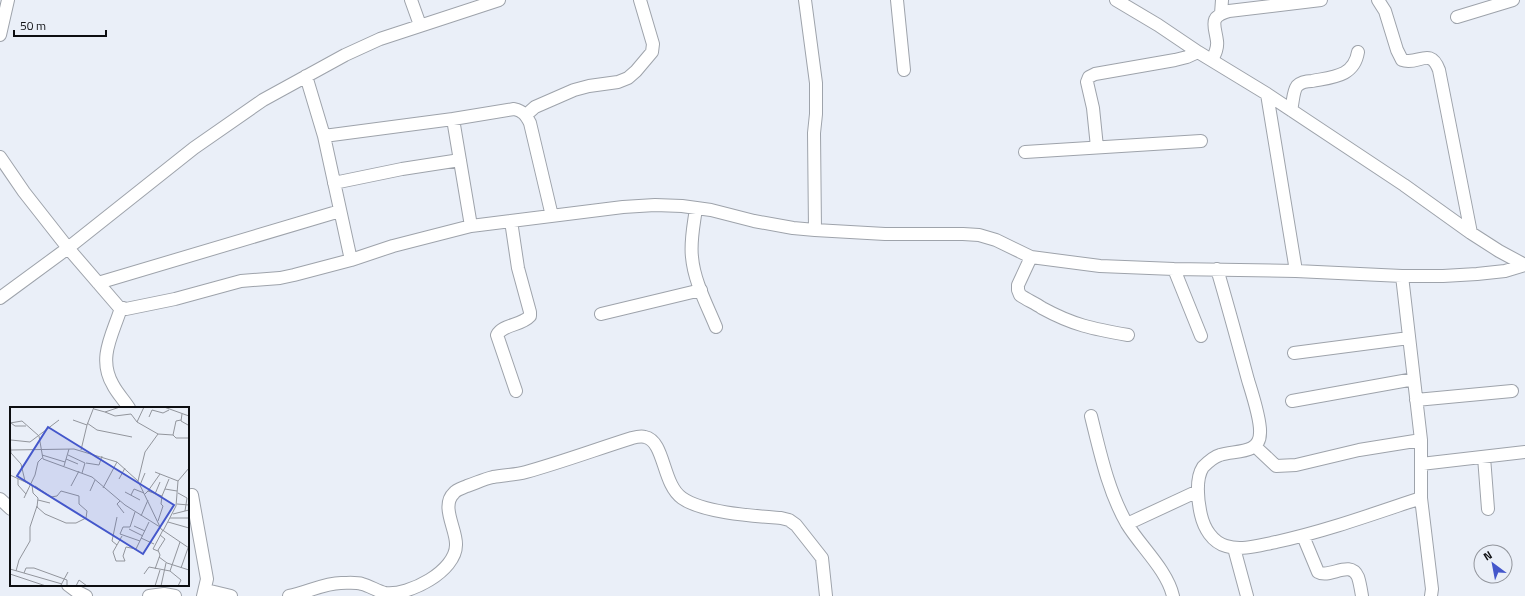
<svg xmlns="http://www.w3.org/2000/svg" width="1525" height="596" viewBox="0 0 1525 596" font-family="'Titillium Web',sans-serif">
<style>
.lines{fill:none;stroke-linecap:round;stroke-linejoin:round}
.street-casing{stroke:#9ea3ab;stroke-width:14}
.street{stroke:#fff;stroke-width:12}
.inset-road{fill:none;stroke:#92959c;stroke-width:1}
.view{fill:#4457cb;fill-opacity:0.15;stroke:#4457cb;stroke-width:2}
.inset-edge{fill:none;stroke:#0d0e11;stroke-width:2}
</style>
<rect width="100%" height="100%" fill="#eaeff8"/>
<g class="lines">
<defs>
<path id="street" d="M 411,0 L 420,25
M 805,0 L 816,83 L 816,114 L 814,133 L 815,230
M 897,0 L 904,70
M 1116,0 L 1158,25 L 1198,52 L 1267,94 L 1404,185 L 1471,233 L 1499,251 L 1525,265
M 1378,0 L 1385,11 L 1397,50 L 1402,60 C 1418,66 1430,46 1439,70 L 1471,233
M 1221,14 L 1222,0
M 1457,17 L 1513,0
M 0,35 L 8,0
M 1212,60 C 1215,54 1218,48 1217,41 C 1215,25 1208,17 1229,11 L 1321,0
M 306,76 L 324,136 L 351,260
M 1267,94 L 1296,271
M 1291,110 C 1293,103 1293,91 1297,86 C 1301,82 1307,81 1312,81 C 1332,77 1354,77 1358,52
M 526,115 L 535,107 L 574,90 L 589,86 L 618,82 L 628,78 L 636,71 L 652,52 L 653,44 L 640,0
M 453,119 L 471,226
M 324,136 L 453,119 L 514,109 C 523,111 526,115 530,123 L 552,216
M 1097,147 L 1093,108 L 1087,82 L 1089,77 L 1095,74 L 1175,60 L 1187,57 L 1198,52
M 1025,152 L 1201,141
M 0,157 L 24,192 L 68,248 L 118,306 L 126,309 L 175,299 L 241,281 L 280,278 L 294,275 L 351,260 L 393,246 L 471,226 L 623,207 L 655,205 L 682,206 L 711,210 L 754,221 L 793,228 L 815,230 L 885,234 L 963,234 L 979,235 L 996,240 L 1031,257 L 1100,266 L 1174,269 L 1296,271 L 1402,276 L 1443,276 L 1477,274 L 1505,271 L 1525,265
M 334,183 L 402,169 L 460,160
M 696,208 C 694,224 690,241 692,257 C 694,281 707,305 716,327
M 511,221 L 518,268 L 530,312 L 530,316 C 521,326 503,324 497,335 L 516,391
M 1031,257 L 1018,285 L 1018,290 L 1020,295 C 1027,300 1035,303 1042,308 C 1073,325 1093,329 1128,335
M 1174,269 L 1201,336
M 1217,269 C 1228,306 1238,343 1248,380 C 1252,393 1261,420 1260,433 C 1260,455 1234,450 1220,455 C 1213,457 1208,462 1203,467 C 1195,479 1198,502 1201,515 C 1204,528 1212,542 1226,546 C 1242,551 1260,545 1276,542 C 1326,531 1373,514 1421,498
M 1402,276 L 1421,440 L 1421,498 L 1432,589 L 1431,596
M 98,283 L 340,211
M 0,298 L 68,248 L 194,148 L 263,100 L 345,55 L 380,39 L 499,0
M 121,308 C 113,334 97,358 113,385 C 117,393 124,400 129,408
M 601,314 L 701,290
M 1294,353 L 1409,338
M 1416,400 L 1512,391
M 1292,401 L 1414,379
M 1091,416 C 1100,452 1108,491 1127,524 C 1141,547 1167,570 1173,596
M 1259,450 L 1276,466 L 1296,465 L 1359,450 L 1421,440
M 1484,457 L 1488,509
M 1421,464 L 1525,452
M 192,495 L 207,579 L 203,596
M 0,499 L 11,509
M 1127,524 L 1198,491
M 1303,536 L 1318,572 C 1330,579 1350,559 1358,577 C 1360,583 1361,590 1362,596
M 1234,548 L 1247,596
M 68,585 L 76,591 L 86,596
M 206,590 L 231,596
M 149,596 L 164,594 L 175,596
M 289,596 C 306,593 324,583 341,583 C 348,583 356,582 362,584 C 370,586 377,591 385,593 C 409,596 456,571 456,545 C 457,530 440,506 454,493 C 457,489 463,488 467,486 C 476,483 484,479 493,477 C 504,475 515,475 526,472 C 562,462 597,449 632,438 C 636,437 641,436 645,437 C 665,441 662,484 682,498 C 703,513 755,516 781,518 L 789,520 L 796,525 L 822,558 L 826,596"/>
</defs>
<!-- street casing -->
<use href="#street" class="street-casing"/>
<!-- street -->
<use href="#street" class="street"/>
</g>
<!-- overview -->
<g transform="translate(10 407)">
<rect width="179" height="179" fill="#eaeff8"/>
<path class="inset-road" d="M 154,0 L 179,9M 84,2 L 95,5 L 110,0M 95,5 L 105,9 L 121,7 L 127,15 L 148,27 L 135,45 L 128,74M 172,7 L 171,14 L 178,18M 139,10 L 142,3 L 153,6 L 159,3M 179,10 L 179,34M 63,13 L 77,18M 171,13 L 166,14 L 163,28 L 166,31 L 179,31M 127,15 L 134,0M 0,16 L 12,14 L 29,29 L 33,52 L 82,70 L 115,98 L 150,120M 1,16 L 5,19 L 16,19M 77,16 L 87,23 L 122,30M 148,27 L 163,28M 0,32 L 1,46 L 11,57 L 15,74M 1,33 L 20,35 L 49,13M 0,43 L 64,42 L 107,55 L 128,74 L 151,122 L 179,141M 71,43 L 77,18 L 84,0M 32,48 L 55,55M 58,48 L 75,56 L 72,66M 56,52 L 68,57M 76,56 L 89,58 L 92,49M 54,59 L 59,42M 145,65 L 168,74M 0,68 L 22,78 L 23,86 L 28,91 L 27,100 L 35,107 L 56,116 L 66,116 L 76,111 L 77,104 L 69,97 L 69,89 L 51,84 L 47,89 L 41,90 L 25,79M 8,72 L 8,78 L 16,87M 109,72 L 115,61M 130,78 L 135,66M 61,79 L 69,64M 93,81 L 107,55M 155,82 L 167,84M 80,84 L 85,73M 138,84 L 150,67M 115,85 L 130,93M 168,86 L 177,91 L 175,104M 135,87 L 138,84 L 152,89 L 159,72M 145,87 L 150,75M 121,88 L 124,82 L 134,86M 14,91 L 25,68 L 28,55 L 32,51M 28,93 L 40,96M 110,94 L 107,97 L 114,106M 167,97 L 179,98M 125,105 L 120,120 L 113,120 L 110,127 L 130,134M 163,107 L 179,103M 131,109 L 138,93M 107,110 L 102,134 L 107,138M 160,111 L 179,111M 148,114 L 153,99 L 151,97 L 152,89M 158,115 L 179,121M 124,119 L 135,124M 119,122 L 133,129M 153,124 L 166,99 L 168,74 L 179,61M 112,129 L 103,145 L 106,154 L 115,154 L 113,149 L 116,140 L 126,142 L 139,115M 131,131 L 144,137M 148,144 L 143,142 L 153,123M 149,150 L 157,156 L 179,163M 171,161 L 178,141M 0,162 L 52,177M 145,162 L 150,148 L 148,143 L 155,132 L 150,128M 6,164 L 9,153 L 20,134 L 20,120 L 27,99M 160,164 L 171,173 L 168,179M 14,166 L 16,161 L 24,161 L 57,173 L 57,179M 0,167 L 36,179M 134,167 L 139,160 L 160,164 L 170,135M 51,178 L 58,165M 66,179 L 69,173 L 77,179M 145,179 L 150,163M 151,179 L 156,156"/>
<path class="view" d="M 38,20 L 164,98 L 133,147 L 7,69 Z"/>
<rect width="179" height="179" class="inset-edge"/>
</g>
<!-- north arrow -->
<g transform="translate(1493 564) rotate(328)"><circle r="19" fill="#eaeff8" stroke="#92959c"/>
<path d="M0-3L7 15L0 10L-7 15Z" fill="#4457cb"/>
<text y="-6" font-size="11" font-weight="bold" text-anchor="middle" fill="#0d0e11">N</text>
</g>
<!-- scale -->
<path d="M14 30v6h92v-6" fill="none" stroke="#0d0e11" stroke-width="2"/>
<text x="20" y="30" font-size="12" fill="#0d0e11" stroke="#eaeff8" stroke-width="3" paint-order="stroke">50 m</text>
</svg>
